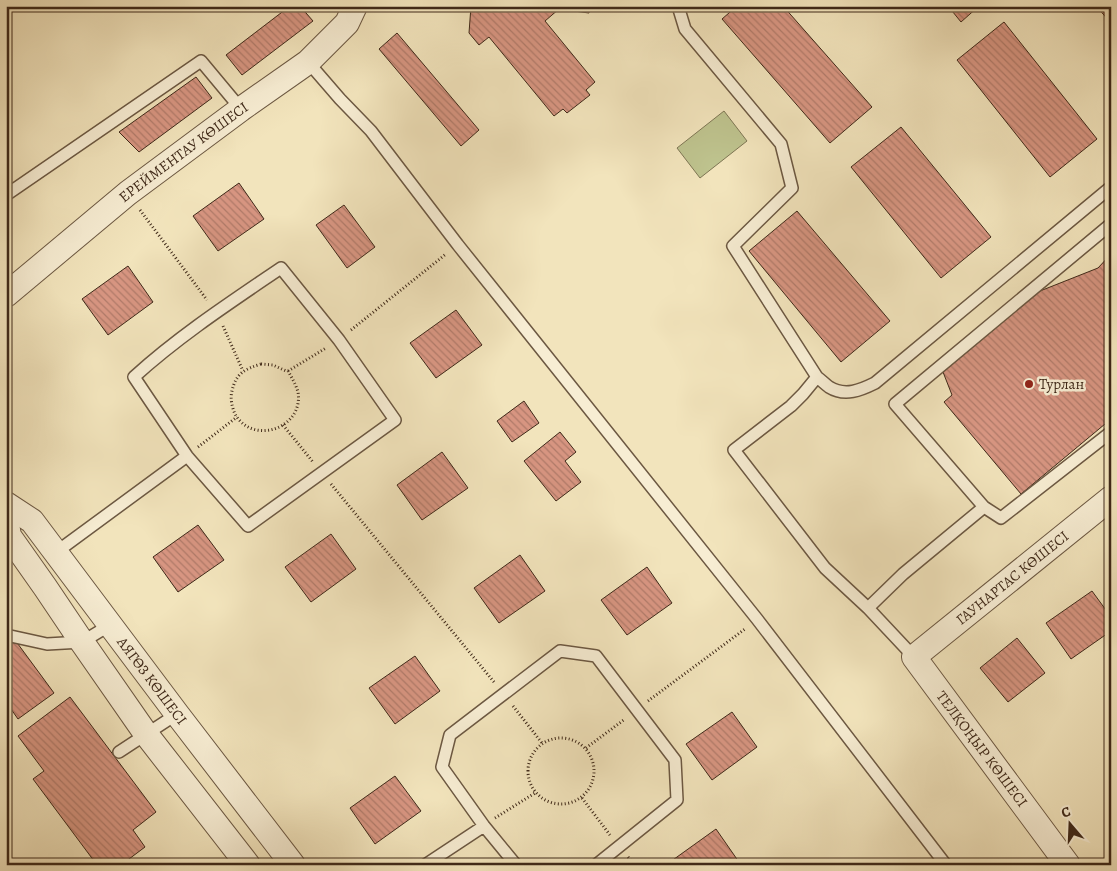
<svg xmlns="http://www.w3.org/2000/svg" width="1117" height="871" viewBox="0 0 1117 871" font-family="Alegreya,serif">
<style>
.park{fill:#bec38e;stroke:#7e7654}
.building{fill:url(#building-back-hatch);stroke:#3f2919}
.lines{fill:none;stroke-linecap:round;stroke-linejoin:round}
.service-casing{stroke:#6c5842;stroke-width:14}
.minor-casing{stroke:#6c5842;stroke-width:26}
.path{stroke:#3f2919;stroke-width:3;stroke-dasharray:1 2.5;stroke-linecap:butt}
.service{stroke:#f7edd3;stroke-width:11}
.minor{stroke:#f7edd3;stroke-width:24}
.poi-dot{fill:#8f2418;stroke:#f7edd3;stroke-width:2}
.labels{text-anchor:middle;stroke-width:5;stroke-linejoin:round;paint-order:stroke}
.street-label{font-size:15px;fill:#3f2919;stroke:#f7edd3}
.poi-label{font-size:15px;fill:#3f2919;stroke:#f7edd3;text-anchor:start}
</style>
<defs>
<pattern id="building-back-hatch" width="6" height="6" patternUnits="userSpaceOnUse" patternTransform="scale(1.25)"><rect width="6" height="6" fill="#d79581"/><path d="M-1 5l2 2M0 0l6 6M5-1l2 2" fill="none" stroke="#b07a69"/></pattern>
</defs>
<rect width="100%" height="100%" fill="#f2e4bc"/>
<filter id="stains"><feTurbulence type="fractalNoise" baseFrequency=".004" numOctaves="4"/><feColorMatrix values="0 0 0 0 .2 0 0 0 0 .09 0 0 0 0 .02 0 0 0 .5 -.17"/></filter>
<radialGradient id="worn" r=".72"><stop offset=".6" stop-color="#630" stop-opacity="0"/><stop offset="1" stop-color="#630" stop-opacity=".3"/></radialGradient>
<!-- park -->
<path class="park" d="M 724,111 L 747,141 L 700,178 L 677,148 Z"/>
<!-- building -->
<path class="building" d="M 290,6 L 300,6 L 313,21 L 242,75 L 226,55 Z
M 471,6 L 590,6 L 589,13 L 559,9 L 545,21 L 595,82 L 586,90 L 590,95 L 567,113 L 563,109 L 554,116 L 489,37 L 479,45 L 469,33 Z
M 737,6 L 783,6 L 872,107 L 830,143 L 722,19 Z
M 948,6 L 979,6 L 961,22 Z
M 1096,6 L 1111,6 L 1111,23 Z
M 1004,22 L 1097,139 L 1050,177 L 957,60 Z
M 397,33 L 479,130 L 461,146 L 379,49 Z
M 196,77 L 212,98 L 139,152 L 119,132 Z
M 901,127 L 991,237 L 941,278 L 851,167 Z
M 239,183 L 264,219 L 218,251 L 193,216 Z
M 344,205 L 375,247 L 347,268 L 316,225 Z
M 797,211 L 890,321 L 841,362 L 749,251 Z
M 1111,254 L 1111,419 L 1021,494 L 944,402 L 952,395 L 943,372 L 1040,291 L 1098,268 Z
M 128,266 L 153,302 L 108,335 L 82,299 Z
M 456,310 L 482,345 L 436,378 L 410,343 Z
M 524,401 L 539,423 L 512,442 L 497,421 Z
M 560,432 L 576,452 L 565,461 L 581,482 L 556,501 L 524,461 Z
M 442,452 L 468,488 L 422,520 L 397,485 Z
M 198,525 L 224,560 L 178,592 L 153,557 Z
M 331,534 L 356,569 L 311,602 L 285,567 Z
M 520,555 L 545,591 L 499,623 L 474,588 Z
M 647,567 L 672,603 L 627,635 L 601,600 Z
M 1092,591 L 1111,617 L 1111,631 L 1071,659 L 1046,623 Z
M 1017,638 L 1045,673 L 1008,702 L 980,668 Z
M 15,640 L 54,693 L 18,719 L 6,702 L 6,646 Z
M 415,656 L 440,691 L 395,724 L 369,688 Z
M 70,697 L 156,812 L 133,830 L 145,847 L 121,865 L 97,865 L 33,779 L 44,771 L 18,736 Z
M 732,712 L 757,747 L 712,780 L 686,744 Z
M 395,776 L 421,811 L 375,844 L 350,808 Z
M 716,829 L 741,865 L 673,865 L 670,862 Z"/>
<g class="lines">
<defs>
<path id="service" d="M 678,6 L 685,29 L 781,144 L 792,188 L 733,246 L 817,377 L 803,394 L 791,406 L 734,450 L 825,568 L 868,608
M 308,62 L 340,99 L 371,131 L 458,245 L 757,619 L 946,865
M 6,195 L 201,61 L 241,109
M 281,268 L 339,340 L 395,420 L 248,526 L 187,456 L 134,377 C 179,336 231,302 281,268 Z
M 817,377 C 821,380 825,384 829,387 C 845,397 861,390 875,383 L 1111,187
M 984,507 L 1001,518 L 1111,432
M 55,553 L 187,456
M 6,635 L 47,644 L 82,642 L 110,625
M 914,657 L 868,608 L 903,574 L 984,507 L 895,404 L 1111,224
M 119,752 L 177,714
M 425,865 L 484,826
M 516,865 L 484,826 L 442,767 L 450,735 L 560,651 L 596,656 L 675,760 L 677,800 L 596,865"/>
<g id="minor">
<path id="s1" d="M 6,295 L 128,193 L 241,109 L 308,62 L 347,23 L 355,6"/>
<path id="s2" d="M 6,504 L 32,521 L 177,714 L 293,865"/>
<path d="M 6,518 L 9,536 L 45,587 L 82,642 L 146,734 L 248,865"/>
<path id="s3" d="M 1068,865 L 914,657 L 1111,498"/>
</g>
</defs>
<!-- service casing -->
<use href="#service" class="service-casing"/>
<!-- minor casing -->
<use href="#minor" class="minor-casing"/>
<!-- path -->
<path class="path" d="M 140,210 L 207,300
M 223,326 L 243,371
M 351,330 L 446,254
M 261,364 L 273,365 L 286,371 L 288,371 C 292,378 296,385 298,392 C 304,428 253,446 235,414 C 232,407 230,398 232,391 C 236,373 245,369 261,364 Z
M 288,371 L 326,348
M 283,425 L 313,462
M 198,447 L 237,417
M 331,484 L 494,682
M 648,701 L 745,629
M 513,706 L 542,743
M528 771a33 33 0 1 1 66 0a33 33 0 1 1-66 0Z
M 586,748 L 625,719
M 582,798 L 610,835
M 495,818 L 535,793
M 628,857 L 635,865"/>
<!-- service -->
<use href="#service" class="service"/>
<!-- minor -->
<use href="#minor" class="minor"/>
</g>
<!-- markers -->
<circle class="poi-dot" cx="1029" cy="384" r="5"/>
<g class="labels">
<!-- street labels -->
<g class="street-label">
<text dy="5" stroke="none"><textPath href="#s1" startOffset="228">ЕРЕЙМЕНТАУ КӨШЕСІ</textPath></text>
<text dy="5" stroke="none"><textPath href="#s3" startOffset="385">ГАУHАРТАС КӨШЕСІ</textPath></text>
<text dy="5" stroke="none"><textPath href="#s2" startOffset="231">АЯГӨЗ КӨШЕСІ</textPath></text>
<text transform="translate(982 749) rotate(53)" y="5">ТЕЛҚОҢЫР КӨШЕСІ</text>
</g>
<!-- poi labels -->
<g class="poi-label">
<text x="1039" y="389">Турлан</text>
</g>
</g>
<!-- margin -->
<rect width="1117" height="871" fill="none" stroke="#f2e4bc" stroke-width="25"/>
<rect x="8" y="8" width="1102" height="856" fill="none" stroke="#3f2919" stroke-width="2.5"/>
<rect x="12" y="12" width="1092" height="846" fill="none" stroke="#3f2919"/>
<!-- north arrow -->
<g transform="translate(1070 824) rotate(341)" stroke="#f7edd3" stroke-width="4" paint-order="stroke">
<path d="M0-4L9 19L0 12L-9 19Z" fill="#3f2919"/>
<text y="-8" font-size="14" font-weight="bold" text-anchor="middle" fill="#3f2919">С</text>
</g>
<rect width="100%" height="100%" filter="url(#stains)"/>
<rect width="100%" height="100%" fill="url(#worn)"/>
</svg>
